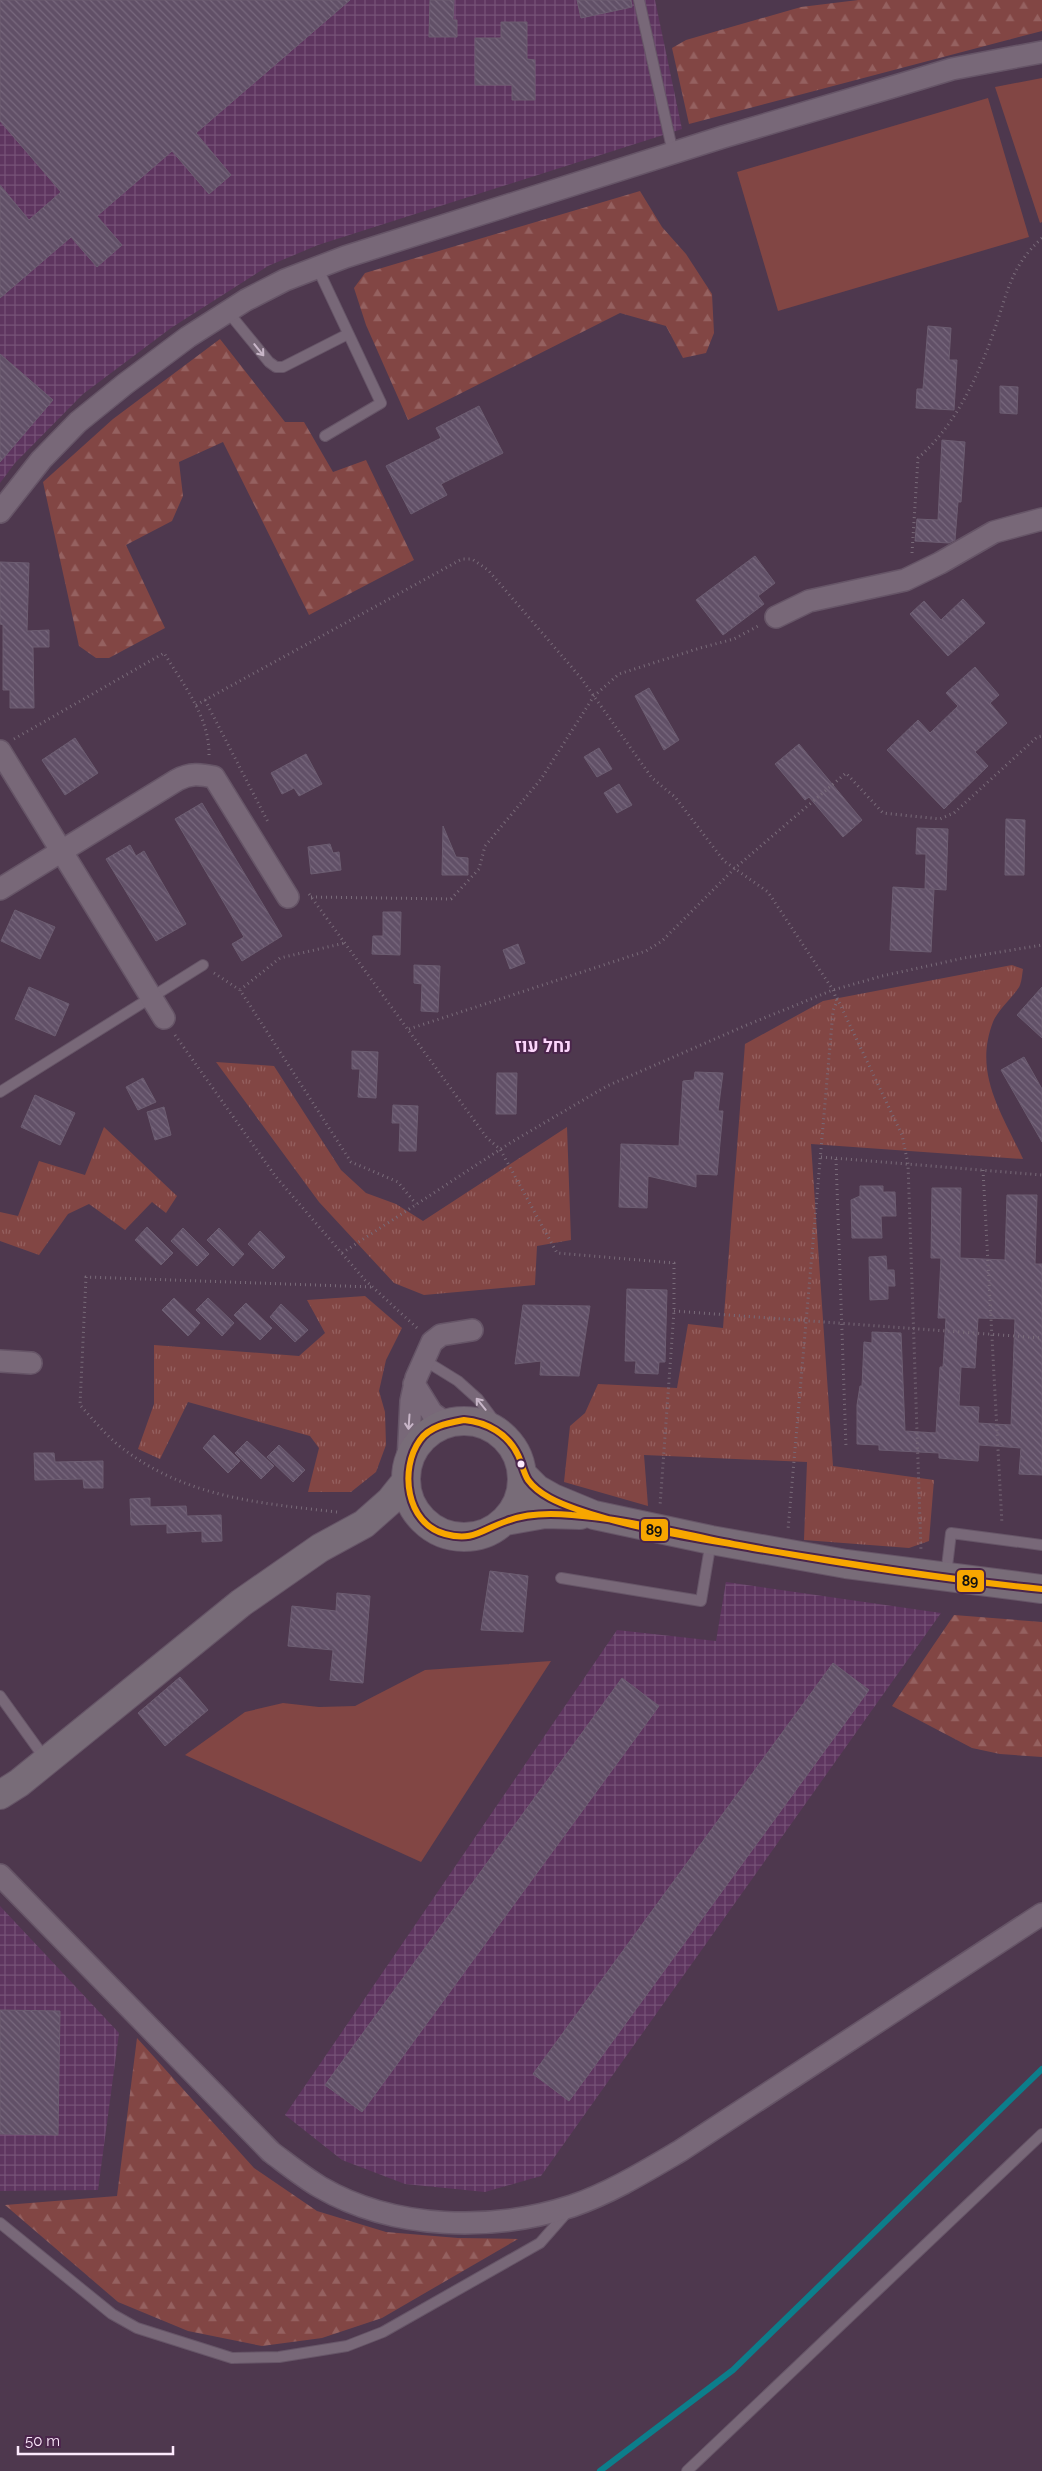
<svg xmlns="http://www.w3.org/2000/svg" width="1042" height="2471" viewBox="0 0 1042 2471" font-family="Raleway,Heebo,sans-serif">
<style>
.industrial{fill:url(#industrial-grid)}
.grass{fill:#824644}
.forest{fill:url(#forest-firs)}
.park{fill:url(#park-tufts)}
.lines{fill:none;stroke-linecap:round;stroke-linejoin:round}
.stream{stroke:#0c7e8b;stroke-width:6}
.building{fill:url(#building-back-hatch);stroke:#6c5d71;fill-rule:evenodd}
.lane-casing{stroke:#665567;stroke-width:12}
.street-casing{stroke:#665567;stroke-width:24}
.secondary-casing{stroke:#665567;stroke-width:30}
.path{stroke:#796b79;stroke-width:3;stroke-dasharray:1 4;stroke-linecap:butt}
.lane{stroke:#786878;stroke-width:10}
.street{stroke:#786878;stroke-width:21}
.secondary{stroke:#786c78;stroke-width:28}
.bus-1-casing{stroke:#4a254b;stroke-width:10}
.bus-1{stroke:#f7a600;stroke-width:6}
.oneway{stroke:#c8b6c8}
.bus-dot{fill:#fdeafd;stroke:#4a254b;stroke-width:2}
.labels{text-anchor:middle;stroke-width:4;stroke-linejoin:round;paint-order:stroke}
.quarter-label{font-size:18px;font-weight:bold;fill:#fbd5fb;stroke:#4a254b}
.line-badge{stroke:#4a254b;stroke-width:2}
.pale-badge-label{font-size:14px;text-anchor:middle;font-weight:bold;fill:#111}
</style>
<defs>
<pattern id="industrial-grid" width="8" height="8" patternUnits="userSpaceOnUse" patternTransform="scale(1.25)"><rect width="8" height="8" fill="#5e355f"/><path d="M0 4h8M4 0v8" fill="none" stroke="#765277"/></pattern>
<pattern id="forest-firs" width="22" height="20" patternUnits="userSpaceOnUse" patternTransform="scale(1.25)"><rect width="22" height="20" fill="#824644"/><path d="M5 1l3.5 6h-7zM16 11l3.5 6h-7z" fill="#956160"/></pattern>
<pattern id="park-tufts" width="24" height="20" patternUnits="userSpaceOnUse" patternTransform="scale(1.25)"><rect width="24" height="20" fill="#824644"/><path d="M3 7l-1-3M5 7V3M7 7l1-3M15 17l-1-3M17 17v-4M19 17l1-3" fill="none" stroke="#956160"/></pattern>
<pattern id="building-back-hatch" width="6" height="6" patternUnits="userSpaceOnUse" patternTransform="scale(1.25)"><rect width="6" height="6" fill="#615067"/><path d="M-1 5l2 2M0 0l6 6M5-1l2 2" fill="none" stroke="#79697e"/></pattern>
</defs>
<rect width="100%" height="100%" fill="#4e384e"/>
<!-- industrial -->
<path class="industrial" d="M 0,0 L 655,0 L 682,129 L 318,245 L 268,266 L 171,328 L 83,394 L 15,463 L 0,483 Z
M 726,1582 L 941,1613 L 541,2176 L 485,2192 L 405,2184 L 342,2160 L 285,2115 L 617,1630 L 716,1641 Z
M 0,1906 L 119,2033 L 98,2190 L 0,2191 Z"/>
<!-- grass -->
<path class="grass" d="M 1042,78 L 1042,222 L 1040,223 L 995,87 Z
M 988,98 L 1029,237 L 778,311 L 737,172 Z
M 551,1661 L 421,1862 L 185,1755 L 245,1712 L 283,1703 L 319,1707 L 355,1706 L 425,1670 Z"/>
<!-- forest -->
<path class="forest" d="M 858,0 L 1042,0 L 1042,31 L 689,124 L 672,48 L 686,40 L 801,7 Z
M 640,191 L 662,227 L 686,254 L 712,294 L 714,333 L 706,353 L 683,358 L 666,326 L 620,313 L 408,420 L 366,325 L 354,288 L 365,273 Z
M 220,339 L 285,422 L 304,422 L 333,472 L 366,460 L 414,560 L 309,615 L 223,442 L 179,462 L 183,496 L 172,521 L 126,545 L 165,628 L 109,658 L 96,658 L 79,646 L 43,482 L 113,419 Z
M 954,1615 L 1042,1622 L 1042,1757 L 1000,1754 L 972,1748 L 892,1706 Z
M 137,2038 L 254,2168 L 317,2211 L 386,2232 L 458,2238 L 518,2239 L 382,2318 L 322,2338 L 262,2346 L 188,2331 L 118,2302 L 5,2205 L 117,2196 Z"/>
<!-- park -->
<path class="park" d="M 1012,965 L 1023,969 C 1022,974 1022,980 1020,985 C 1017,993 998,1009 993,1022 C 973,1074 1002,1113 1023,1159 L 811,1144 L 833,1466 L 934,1480 L 929,1541 L 909,1548 L 804,1540 L 807,1462 L 644,1455 L 648,1506 L 564,1482 L 570,1426 L 585,1413 L 598,1384 L 677,1388 L 688,1324 L 723,1328 L 745,1044 L 823,1001 Z
M 216,1062 L 274,1066 L 341,1170 L 366,1193 L 396,1204 L 423,1221 L 567,1127 L 571,1240 L 537,1246 L 535,1285 L 424,1295 L 394,1283 L 319,1202 Z
M 104,1127 L 177,1196 L 166,1213 L 152,1202 L 125,1230 L 89,1204 L 68,1214 L 39,1255 L 0,1241 L 0,1212 L 18,1216 L 39,1161 L 85,1175 Z
M 365,1296 L 402,1328 L 386,1360 L 379,1391 L 385,1412 L 386,1445 L 376,1472 L 351,1492 L 308,1492 L 319,1448 L 310,1436 L 188,1402 L 160,1459 L 138,1449 L 154,1404 L 154,1345 L 299,1356 L 325,1333 L 307,1300 Z"/>
<g class="lines">
<!-- stream -->
<path class="stream" d="M 600,2471 L 733,2370 L 1042,2069"/>
</g>
<!-- building -->
<path class="building" d="M 0,0 L 350,0 L 196,133 L 231,175 L 209,194 L 172,151 L 97,216 L 122,245 L 97,267 L 71,237 L 0,298 L 0,185 L 29,220 L 61,192 L 0,121 Z
M 430,0 L 454,0 L 453,20 L 457,20 L 457,37 L 429,37 Z
M 577,0 L 631,0 L 632,7 L 581,18 Z
M 501,22 L 527,22 L 527,59 L 535,60 L 535,100 L 512,100 L 512,85 L 475,85 L 475,38 L 501,38 Z
M 928,326 L 951,328 L 949,360 L 957,360 L 954,410 L 916,408 L 917,389 L 923,389 Z
M 0,354 L 53,400 L 0,462 Z
M 1000,386 L 1018,387 L 1017,414 L 1000,413 Z
M 479,406 L 503,453 L 441,484 L 447,495 L 411,514 L 386,466 L 441,438 L 436,428 Z
M 942,440 L 965,442 L 961,502 L 958,502 L 955,540 L 949,543 L 915,541 L 917,519 L 938,520 Z
M 755,556 L 775,583 L 758,596 L 764,604 L 723,635 L 696,600 Z
M 0,562 L 29,563 L 27,631 L 49,630 L 49,647 L 33,647 L 34,708 L 10,708 L 10,690 L 3,690 L 3,625 L 0,624 Z
M 963,599 L 985,623 L 948,656 L 910,614 L 924,601 L 941,620 Z
M 975,667 L 999,695 L 990,703 L 1007,723 L 975,752 L 988,766 L 944,809 L 887,750 L 918,720 L 930,733 L 958,706 L 946,693 Z
M 649,688 L 679,740 L 664,750 L 635,696 Z
M 75,738 L 98,773 L 65,795 L 42,760 Z
M 799,744 L 862,820 L 843,837 L 809,797 L 805,800 L 775,764 Z
M 599,748 L 612,769 L 597,777 L 584,757 Z
M 306,754 L 322,784 L 299,796 L 294,788 L 282,794 L 271,773 Z
M 619,784 L 632,805 L 617,813 L 604,793 Z
M 202,803 L 282,936 L 242,961 L 232,944 L 244,937 L 175,819 Z
M 1006,819 L 1025,820 L 1024,875 L 1005,875 Z
M 443,826 L 456,857 L 468,858 L 468,875 L 442,875 Z
M 917,828 L 948,829 L 946,890 L 929,889 L 934,889 L 931,952 L 890,950 L 893,887 L 925,889 L 926,854 L 916,854 Z
M 330,844 L 333,853 L 339,852 L 341,870 L 311,874 L 308,847 Z
M 130,845 L 136,856 L 144,851 L 186,924 L 156,941 L 106,859 Z
M 15,910 L 55,927 L 40,959 L 1,941 Z
M 383,912 L 401,912 L 400,955 L 372,954 L 373,936 L 383,936 Z
M 518,944 L 525,963 L 510,969 L 503,950 Z
M 414,965 L 440,966 L 438,1012 L 421,1011 L 422,984 L 414,983 Z
M 29,987 L 69,1004 L 55,1036 L 15,1019 Z
M 1042,987 L 1042,1038 L 1017,1015 Z
M 352,1051 L 378,1052 L 376,1098 L 358,1097 L 360,1069 L 352,1069 Z
M 1024,1057 L 1042,1089 L 1042,1142 L 1001,1070 Z
M 695,1072 L 723,1073 L 718,1111 L 723,1111 L 717,1175 L 696,1174 L 696,1187 L 648,1176 L 647,1208 L 619,1207 L 621,1144 L 679,1146 L 683,1081 L 694,1080 Z
M 497,1073 L 517,1073 L 516,1114 L 496,1114 Z
M 143,1078 L 156,1102 L 138,1110 L 126,1087 Z
M 35,1095 L 75,1113 L 60,1145 L 21,1127 Z
M 393,1105 L 418,1106 L 416,1151 L 399,1151 L 400,1123 L 392,1123 Z
M 164,1107 L 171,1135 L 155,1140 L 147,1112 Z
M 860,1186 L 883,1186 L 883,1192 L 895,1192 L 896,1216 L 881,1216 L 882,1238 L 852,1238 L 851,1200 L 860,1196 Z
M 932,1188 L 961,1188 L 960,1258 L 1005,1260 L 1007,1195 L 1037,1195 L 1035,1264 L 1042,1264 L 1042,1475 L 1019,1474 L 1021,1448 L 979,1445 L 978,1461 L 939,1458 L 939,1453 L 879,1450 L 879,1445 L 857,1444 L 857,1405 L 860,1386 L 862,1386 L 864,1342 L 872,1343 L 872,1332 L 901,1333 L 905,1431 L 936,1433 L 940,1367 L 943,1367 L 946,1318 L 938,1318 L 941,1258 L 931,1258 ZM 978,1318 L 1015,1319 L 1011,1425 L 978,1423 L 979,1407 L 959,1406 L 961,1367 L 975,1368 Z
M 147,1227 L 173,1253 L 161,1265 L 135,1240 Z
M 183,1228 L 209,1254 L 197,1266 L 171,1241 Z
M 219,1228 L 244,1254 L 233,1266 L 207,1240 Z
M 260,1231 L 285,1257 L 273,1269 L 248,1244 Z
M 886,1256 L 887,1270 L 894,1270 L 895,1286 L 888,1286 L 888,1299 L 870,1300 L 869,1257 Z
M 627,1289 L 667,1290 L 665,1362 L 659,1362 L 658,1374 L 635,1373 L 636,1361 L 625,1361 Z
M 174,1298 L 200,1323 L 188,1336 L 162,1310 Z
M 208,1298 L 234,1323 L 222,1336 L 196,1310 Z
M 246,1303 L 272,1328 L 260,1340 L 234,1315 Z
M 281,1304 L 308,1330 L 295,1342 L 270,1317 Z
M 523,1305 L 590,1306 L 579,1376 L 540,1375 L 541,1361 L 515,1364 Z
M 214,1435 L 240,1461 L 228,1473 L 203,1448 Z
M 247,1441 L 274,1466 L 261,1479 L 235,1453 Z
M 279,1445 L 305,1470 L 293,1482 L 267,1457 Z
M 34,1453 L 54,1453 L 55,1462 L 103,1461 L 103,1488 L 84,1488 L 83,1479 L 35,1480 Z
M 150,1498 L 150,1507 L 186,1506 L 187,1516 L 221,1515 L 222,1541 L 202,1542 L 202,1531 L 167,1533 L 167,1524 L 131,1525 L 130,1499 Z
M 490,1571 L 528,1576 L 523,1632 L 481,1630 Z
M 337,1593 L 370,1596 L 363,1683 L 330,1680 L 333,1650 L 288,1646 L 292,1606 L 336,1611 Z
M 833,1663 L 869,1690 L 569,2101 L 533,2074 Z
M 180,1677 L 208,1710 L 165,1746 L 138,1713 Z
M 622,1678 L 659,1706 L 362,2112 L 325,2085 Z
M 0,2010 L 60,2011 L 58,2135 L 0,2134 Z"/>
<g class="lines">
<defs>
<path id="lane" d="M 639,0 L 673,153
M 317,267 L 381,403 L 325,436
M 228,312 L 269,362 L 276,367 L 283,367 L 348,334
M 0,1092 L 203,965
M 424,1360 L 458,1381 L 478,1399 L 511,1443
M 946,1575 L 951,1533 L 1042,1545
M 561,1578 L 701,1601 L 711,1541
M 0,1696 L 46,1760
M 0,2223 L 112,2314 L 137,2328 L 232,2358 L 279,2357 L 347,2346 L 383,2332 L 540,2243 L 569,2210
M 687,2471 L 1042,2134"/>
<path id="street" d="M 0,512 L 41,460 L 78,422 L 125,384 L 188,337 L 246,300 L 285,280 L 345,257 L 723,137 L 899,85 L 952,69 L 1042,52
M 776,617 L 809,601 L 905,580 L 940,563 L 994,532 L 1042,519
M 0,751 L 164,1018
M 0,889 L 177,780 C 190,773 200,774 214,777 L 288,897
M 0,1361 L 31,1363
M 414,1384 L 432,1413 L 446,1423
M 408,1461 L 411,1401 L 416,1378 L 432,1342 L 441,1335 L 472,1330
M 0,1875 L 271,2152 C 287,2164 303,2177 320,2187 C 394,2230 492,2232 572,2206 C 610,2193 646,2171 680,2151 L 1042,1914"/>
<path id="secondary" d="M406 1479a58 58 0 1 1 116 0a58 58 0 1 1-116 0Z
M 522,1474 L 537,1489 L 553,1498 L 594,1515 L 711,1540 L 846,1564 L 1042,1589
M 505,1521 L 545,1514 L 580,1515
M 0,1795 L 19,1783 L 241,1603 L 320,1548 L 364,1524 L 390,1501 L 406,1481"/>
</defs>
<!-- lane casing -->
<use href="#lane" class="lane-casing"/>
<!-- street casing -->
<use href="#street" class="street-casing"/>
<!-- secondary casing -->
<use href="#secondary" class="secondary-casing"/>
<!-- path -->
<path class="path" d="M 912,553 L 918,458 C 955,426 978,377 994,331 C 1008,292 1010,267 1042,238
M 205,700 L 269,824
M 196,705 L 462,559 L 472,559 L 488,570 L 581,678 L 652,778 L 675,797 L 724,861 L 768,892 L 833,990 L 837,1001 L 833,1011 L 788,1530
M 14,739 L 164,653 C 183,684 210,718 209,755
M 309,894 L 487,1138 L 500,1149 L 557,1253 L 674,1263 L 674,1311 L 660,1506
M 311,897 L 451,899 L 479,869 L 485,846 L 541,779 L 594,696 L 619,674 L 700,648 L 734,639 L 758,626
M 214,973 L 240,990 L 351,1162 L 398,1182 L 416,1204
M 240,990 L 280,958 L 345,943
M 837,998 L 902,1135 L 908,1164 L 921,1551
M 409,1029 L 646,951 L 662,941 L 735,868 L 846,773 L 883,813 L 940,819 L 954,813 L 1037,737 L 1042,736
M 175,1035 L 276,1177 L 365,1280 L 417,1328
M 821,1157 L 1042,1175
M 836,1159 L 846,1447
M 983,1170 L 1002,1524
M 342,1253 L 510,1143 L 607,1086 L 742,1027 L 833,990 L 882,976 L 964,958 L 1042,945
M 674,1311 L 1042,1338
M 337,1512 C 257,1503 182,1497 117,1444 C 104,1433 92,1418 80,1405 L 86,1277 L 372,1287"/>
<!-- lane -->
<use href="#lane" class="lane"/>
<!-- street -->
<use href="#street" class="street"/>
<!-- secondary -->
<use href="#secondary" class="secondary"/>
<defs>
<path id="bus-1" d="M 464,1420 C 487,1422 508,1434 518,1455 C 522,1463 523,1472 528,1480 C 539,1495 559,1503 576,1509 C 629,1528 697,1538 753,1548 C 849,1564 945,1579 1042,1589 C 940,1579 840,1564 739,1545 C 684,1535 628,1519 572,1515 C 551,1513 527,1513 507,1521 C 482,1529 474,1542 445,1534 C 406,1524 399,1469 420,1440 C 430,1426 448,1423 464,1420 Z"/>
</defs>
<!-- bus-1 casing -->
<use href="#bus-1" class="bus-1-casing"/>
<!-- bus-1 -->
<use href="#bus-1" class="bus-1"/>
</g>
<!-- one-way arrows -->
<defs><path id="oneway-shaft" d="M-6 0H5M1.5-3L5.5 0L1.5 3" fill="none" stroke-width="1.6" stroke-linecap="round" stroke-linejoin="round" transform="scale(1.25)"/></defs>
<g class="oneway">
<use href="#oneway-shaft" transform="translate(259 350) rotate(51)"/>
<use href="#oneway-shaft" transform="translate(481 1404) rotate(-129)"/>
<use href="#oneway-shaft" transform="translate(409 1422) rotate(94)"/>
</g>
<!-- markers -->
<circle class="bus-dot" cx="521" cy="1464" r="4.5"/>
<g class="labels">
<!-- quarter labels -->
<g class="quarter-label">
<text x="543" y="1052">נחל עוז</text>
</g>
</g>
<g class="line-badge">
<rect x="640" y="1518" width="29" height="24" rx="5" fill="#f7a600"/>
<rect x="956" y="1569" width="29" height="24" rx="5" fill="#f7a600"/>
</g>
<g class="pale-badge-label">
<text x="654" y="1535">89</text>
<text x="970" y="1586">89</text>
</g>
<!-- scale -->
<path d="M18 2446v8h155v-8" fill="none" stroke="#fdeafd" stroke-width="2.5"/>
<text x="25" y="2446" font-size="15" fill="#fdeafd" stroke="#4a254b" stroke-width="4" paint-order="stroke">50 m</text>
</svg>
